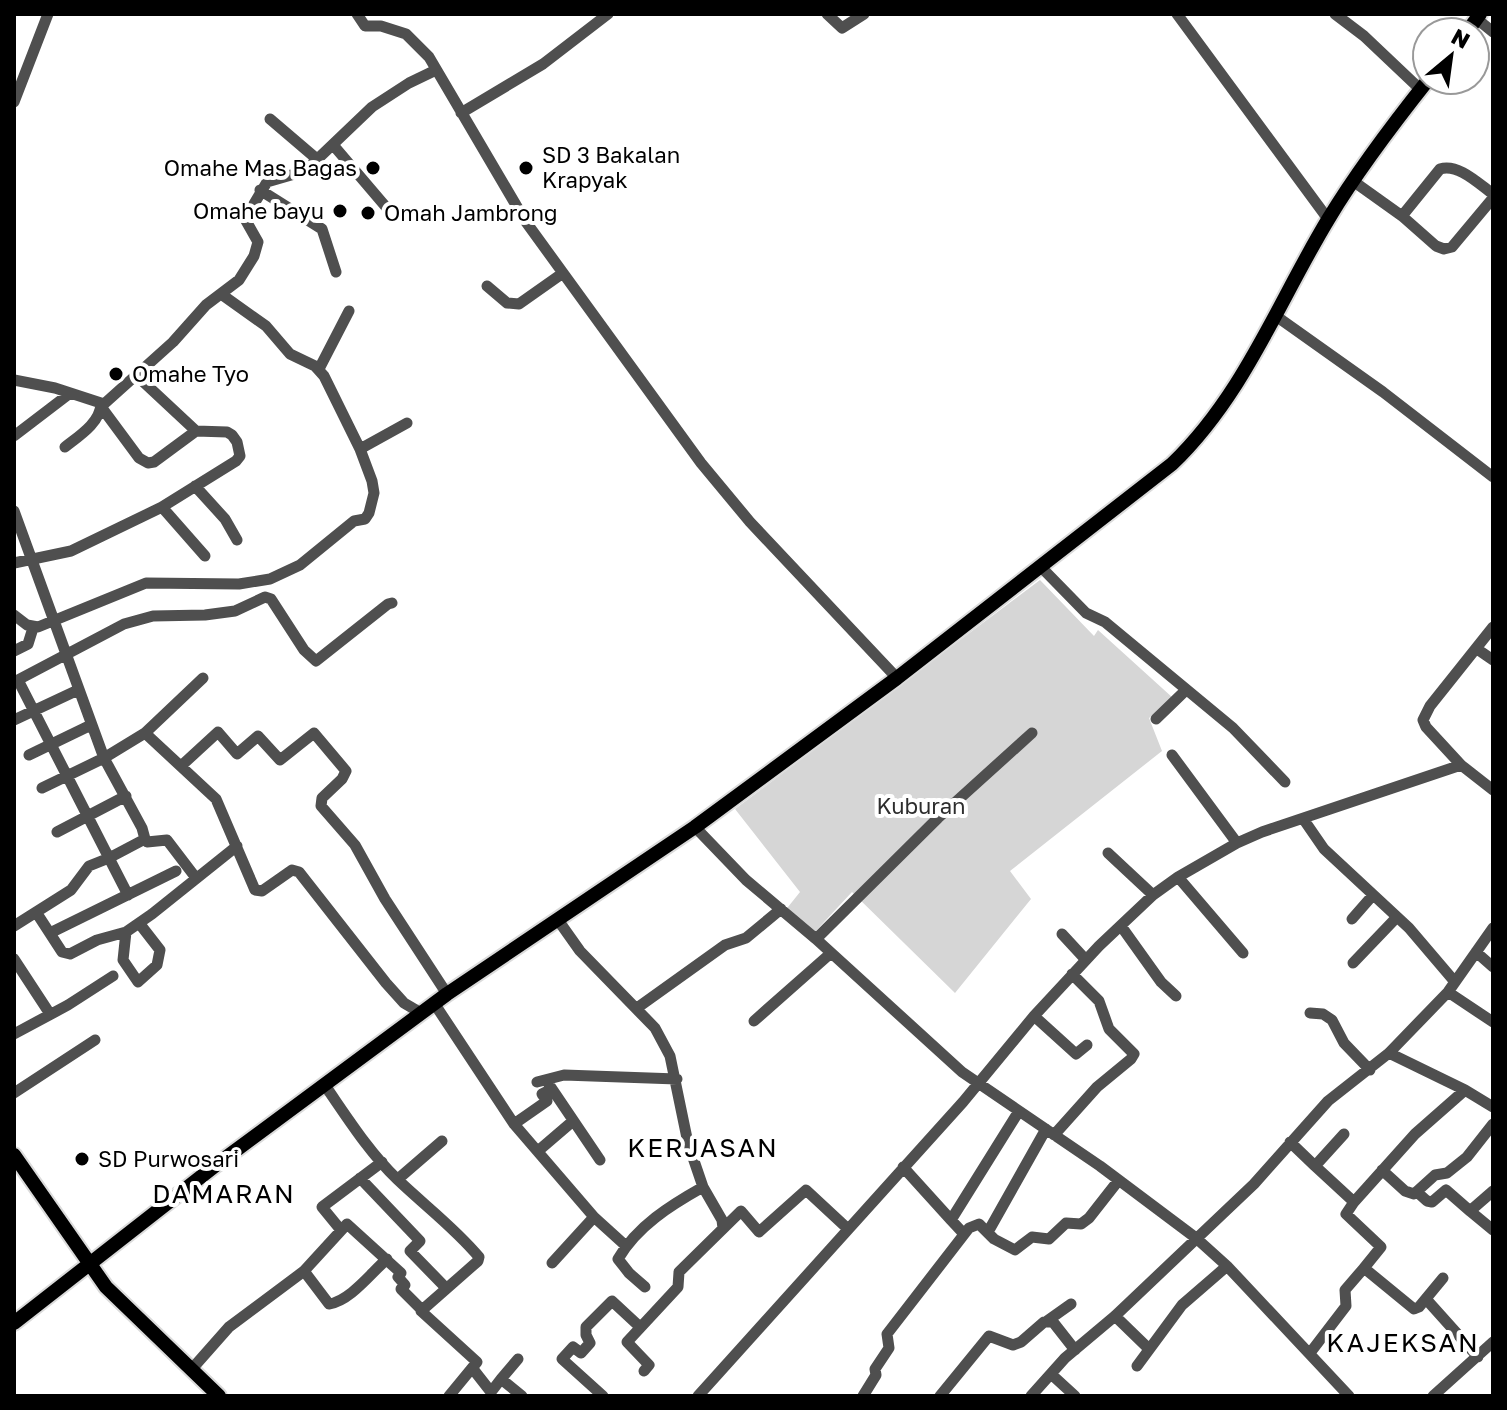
<svg xmlns="http://www.w3.org/2000/svg" width="1507" height="1410" viewBox="0 0 1507 1410" font-family="'Golos Text',sans-serif">
<style>
.green{fill:#d6d6d6}
.lines{fill:none;stroke-linecap:round;stroke-linejoin:round}
.major-casing{stroke:#dbdbdb;stroke-width:18}
.minor{stroke:#4f4f4f;stroke-width:11}
.major{stroke:#000;stroke-width:14}
.poi-dot{fill:#000;stroke:#fff;stroke-width:3}
.labels{text-anchor:middle;stroke-width:8;stroke-linejoin:round;paint-order:stroke}
.poi-label{font-size:22px;fill:#000;stroke:#fff;text-anchor:start}
.park-label{font-size:22px;fill:#2d2d2d;stroke:#fff}
.quarter-label{font-size:26px;letter-spacing:2px;fill:#000;stroke:#fff}
</style>
<rect width="100%" height="100%" fill="#fff"/>
<!-- green -->
<path class="green" d="M 1040,580 L 1094,636 L 1098,630 L 1173,698 L 1149,718 L 1162,751 L 1010,871 L 1031,899 L 955,993 L 852,892 L 812,935 L 784,912 L 800,892 L 735,809 Z"/>
<g class="lines">
<defs>
<path id="major" d="M 1467,32 L 1480,14
M 14,1155 L 106,1287 L 219,1396
M 14,1323 L 216,1165 L 447,994 L 695,827 L 897,678 L 1172,464 C 1244,395 1278,302 1329,218 C 1358,170 1393,124 1428,80"/>
</defs>
<!-- major casing -->
<use href="#major" class="major-casing"/>
<!-- minor -->
<path class="minor" d="M 357,14 L 365,26 L 381,26 L 406,34 L 429,57 L 526,222 L 701,463 L 750,522 L 897,678
M 827,14 L 842,28 L 864,14
M 1177,14 L 1328,219
M 1335,14 L 1364,36 L 1421,90
M 1477,19 L 1493,32
M 14,102 L 48,14
M 461,113 L 543,64 L 608,14
M 270,119 L 318,160
M 334,146 L 386,207
M 1353,181 L 1402,216 L 1436,246 L 1444,249 L 1452,247 L 1493,198
M 260,190 L 322,229 L 336,272
M 1402,216 L 1440,169 C 1458,163 1479,184 1493,194
M 487,286 L 507,303 L 519,304 L 563,273
M 1276,316 L 1383,392 L 1493,477
M 319,369 L 349,311
M 136,375 L 196,431
M 14,380 L 55,388 L 104,404 L 173,342 L 206,305 L 239,280 L 254,256 L 258,242 L 245,219 L 267,182 L 305,171 L 372,107 L 409,83 L 436,70
M 14,436 L 69,394
M 65,447 C 79,436 100,423 101,404
M 360,449 L 407,423
M 195,486 L 225,519 L 237,540
M 162,507 L 205,556
M 14,511 L 104,758 L 142,828 L 145,839 L 109,858 L 128,895
M 14,563 L 71,551 L 162,507 L 236,461 L 240,456 L 237,442 L 232,435 L 227,432 L 196,431 L 154,462 L 148,463 L 139,458 L 102,408
M 1041,567 L 1086,613 L 1105,622 L 1233,728 L 1285,782
M 14,615 L 27,625 L 38,627 L 146,583 L 239,584 L 270,579 L 300,565 L 354,521 L 365,519 L 369,513 L 374,493 L 372,481 L 360,449 L 324,376 L 315,366 L 290,354 L 266,326 L 221,294
M 1493,627 L 1430,706 L 1423,720 L 1426,727 L 1461,765 L 1493,790
M 1477,649 L 1493,660
M 14,651 L 28,644 L 33,628
M 14,682 L 124,624 L 153,616 L 205,615 L 235,611 L 265,597 L 271,599 L 304,650 L 316,661 L 388,604 L 392,603
M 1156,719 L 1186,690
M 14,720 L 78,690
M 145,733 L 203,678
M 29,755 L 91,725
M 1172,755 L 1237,843
M 181,766 L 218,732 L 237,754 L 258,736 L 280,760 L 314,733 L 346,771 L 342,779 L 322,798 L 321,806 L 355,845 L 385,899 L 447,994
M 42,788 L 104,758 L 145,733 L 216,799 L 255,890 L 262,891 L 292,870 L 299,872 L 386,983 L 404,1003 L 421,1013
M 1304,820 L 1324,849 L 1409,928 L 1455,982
M 695,827 L 746,880 L 816,939 L 962,1072 L 1100,1166 L 1196,1238 L 1227,1266 L 1349,1396
M 57,832 L 126,796
M 145,839 L 147,842 L 167,840 L 196,878
M 1108,853 L 1153,895
M 1178,877 L 1243,953
M 36,912 L 62,952 L 70,954 L 97,940 L 126,932 L 152,914 L 237,846
M 1352,919 L 1373,895
M 558,920 L 580,951 L 655,1028 L 670,1056 L 688,1143 L 703,1187 L 722,1220 L 723,1228
M 14,926 L 71,890 L 89,866 L 109,858 L 18,680
M 1121,926 L 1161,982 L 1176,996
M 126,932 L 123,960 L 138,982 L 157,965 L 160,950 L 139,923
M 50,933 L 176,871
M 1062,934 L 1086,960
M 816,939 L 938,818 L 1032,733
M 1476,952 L 1493,967
M 14,959 L 50,1014
M 1353,963 L 1397,917
M 1448,992 L 1493,1022
M 434,1003 L 514,1124 L 594,1217 L 626,1246
M 637,1008 L 725,945 L 746,938 L 781,909
M 1310,1013 L 1323,1014 L 1332,1020 L 1344,1043 L 1370,1070
M 1034,1016 L 1076,1054 L 1087,1045
M 754,1021 L 831,953
M 14,1034 L 68,1005 L 113,976
M 1389,1053 L 1465,1090 L 1493,1107
M 546,1080 L 600,1160
M 537,1082 L 564,1075 L 677,1079
M 324,1084 C 347,1117 368,1151 397,1179 C 424,1205 455,1228 479,1257 L 478,1261 L 421,1311 L 477,1362 L 449,1396
M 14,1093 L 95,1040
M 514,1124 L 547,1101 L 542,1094 L 552,1089
M 1054,1135 L 1097,1087 L 1131,1059 L 1134,1054 L 1109,1029 L 1099,1001 L 1072,974
M 1290,1142 L 1315,1166 L 1344,1134
M 538,1151 L 573,1121
M 1315,1166 L 1354,1202 L 1346,1214 L 1381,1247 L 1364,1268 L 1414,1309 L 1419,1307 L 1443,1278
M 903,1167 L 951,1220
M 1382,1170 L 1405,1191 L 1414,1194 L 1435,1175 L 1447,1173 L 1467,1157 L 1493,1124
M 360,1178 L 420,1241 L 410,1251 L 446,1288
M 398,1179 L 442,1141
M 1417,1192 L 1427,1201 L 1432,1202 L 1446,1190 L 1470,1211 L 1493,1191
M 1354,1202 L 1415,1134 L 1465,1090
M 1470,1211 L 1493,1230
M 340,1229 L 322,1207 L 382,1162
M 988,1232 L 1046,1129
M 964,1234 L 951,1220 L 1019,1111
M 552,1263 L 594,1217
M 304,1271 L 329,1304 C 350,1301 371,1273 387,1259
M 645,1287 L 629,1273 L 618,1259 C 637,1226 671,1205 703,1187
M 1426,1299 L 1478,1357
M 1115,1316 L 1149,1349
M 1047,1321 L 1071,1304
M 1310,1353 L 1346,1306 L 1345,1290 L 1364,1268
M 1137,1366 L 1182,1305 L 1227,1266
M 473,1369 L 491,1392 L 501,1379 L 522,1396
M 191,1370 L 229,1327 L 304,1271 L 347,1224 L 401,1273 L 398,1277 L 405,1285 L 401,1289 L 422,1310
M 644,1371 L 649,1365 L 627,1342 L 678,1287 L 679,1272 L 741,1211 L 759,1232 L 806,1190 L 848,1229
M 1051,1374 L 1075,1396
M 501,1379 L 518,1359
M 603,1396 L 562,1359 L 573,1347 L 581,1353 L 590,1343 L 586,1335 L 586,1327 L 612,1301 L 640,1327
M 698,1396 L 963,1102 L 1034,1016 L 1099,946 L 1153,895 L 1178,877 L 1237,843 L 1262,832 L 1461,765
M 863,1396 L 876,1375 L 875,1369 L 889,1348 L 887,1334 L 969,1228 L 979,1224 L 994,1239 L 1015,1250 L 1032,1237 L 1049,1239 L 1066,1223 L 1081,1224 L 1089,1218 L 1118,1181
M 940,1396 L 989,1336 L 1013,1345 L 1021,1342 L 1044,1322 L 1053,1322 L 1075,1350
M 1031,1396 L 1065,1358 L 1115,1316 L 1254,1184 L 1328,1101 L 1389,1053 L 1448,992 L 1493,928
M 1433,1396 L 1493,1342"/>
<!-- major -->
<use href="#major" class="major"/>
</g>
<!-- markers -->
<g class="poi-dot">
<circle cx="373" cy="168" r="8"/>
<circle cx="526" cy="168" r="8"/>
<circle cx="340" cy="211" r="8"/>
<circle cx="368" cy="213" r="8"/>
<circle cx="116" cy="374" r="8"/>
<circle cx="82" cy="1159" r="8"/>
</g>
<g class="labels">
<!-- poi labels -->
<g class="poi-label">
<text x="542" y="163">SD 3 Bakalan<tspan x="542" dy="25">Krapyak</tspan></text>
<text x="357" y="176" text-anchor="end">Omahe Mas Bagas</text>
<text x="324" y="219" text-anchor="end">Omahe bayu</text>
<text x="384" y="221">Omah Jambrong</text>
<text x="132" y="382">Omahe Tyo</text>
<text x="98" y="1167">SD Purwosari</text>
</g>
<!-- park labels -->
<g class="park-label">
<text x="921" y="814">Kuburan</text>
</g>
<!-- quarter labels -->
<g class="quarter-label">
<text x="703" y="1157">KERJASAN</text>
<text x="224" y="1203">DAMARAN</text>
<text x="1403" y="1352">KAJEKSAN</text>
</g>
</g>
<!-- border -->
<rect width="1507" height="1410" fill="none" stroke="#000000" stroke-width="32"/>
<!-- north arrow -->
<g transform="translate(1451 56) rotate(29)"><circle r="38" fill="#ffffff" stroke="#999999" stroke-width="2"/>
<path d="M0-6L14 30L0 20L-14 30Z" fill="#000000"/>
<text y="-12" font-size="22" font-weight="bold" text-anchor="middle" fill="#000000">N</text>
</g>
</svg>
